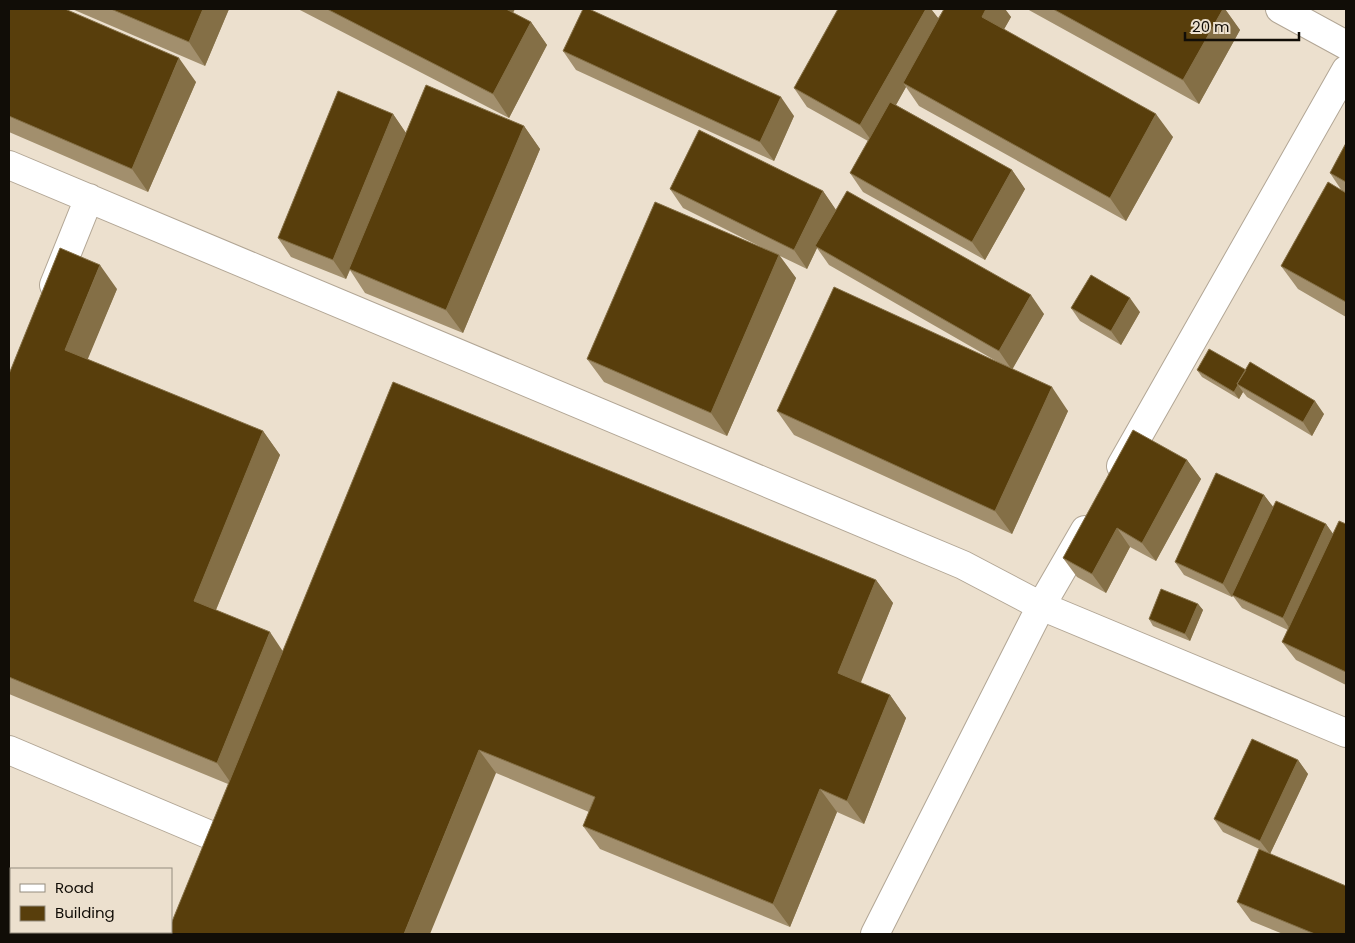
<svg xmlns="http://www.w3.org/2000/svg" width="1355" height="943" viewBox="0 0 1355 943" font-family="Poppins,sans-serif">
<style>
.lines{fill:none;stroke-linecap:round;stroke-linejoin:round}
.minor-casing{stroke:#b2a695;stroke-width:30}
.minor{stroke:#fff;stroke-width:28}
.wall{fill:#a28f6d}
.shaded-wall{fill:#846f46}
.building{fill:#583e0c;stroke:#846f46}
</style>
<rect width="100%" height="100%" fill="#ece0ce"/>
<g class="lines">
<defs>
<path id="minor" d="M 1280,9 L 1346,45
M 9,165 L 963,565 L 1041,606 L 1346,733
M 54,285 L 89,198
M 1121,466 L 1346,70
M 9,750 L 210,835
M 875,934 L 1041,606 L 1085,530"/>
</defs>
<!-- minor casing -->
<use href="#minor" class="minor-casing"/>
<!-- minor -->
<use href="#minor" class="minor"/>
</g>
<!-- wall -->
<path class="wall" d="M 9,9 L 196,82 L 148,192 L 9,132 Z
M 72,9 L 229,9 L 205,66 Z
M 298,9 L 515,9 L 513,13 L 531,22 L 547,45 L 509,118 Z
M 931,9 L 938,18 L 944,9 L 1005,9 L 1011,17 L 1004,29 L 1173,137 L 1126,221 L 919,106 L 906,87 L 896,105 L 1012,170 L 1025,189 L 985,260 L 863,192 L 850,173 L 868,141 L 807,107 L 794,88 Z
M 1027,9 L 1225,9 L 1240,30 L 1199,104 Z
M 563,51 L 794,116 L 774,161 L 576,70 Z
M 393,114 L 406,133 L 524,126 L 540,149 L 463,333 L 365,293 L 350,270 L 346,279 L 291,257 L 278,238 Z
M 1346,143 L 1346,317 L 1298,289 L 1281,266 L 1342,191 L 1330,173 Z
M 670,189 L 823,191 L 836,210 L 831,219 L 1044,314 L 1012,369 L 1068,411 L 1012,534 L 794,435 L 777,411 L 1003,365 L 829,265 L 817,248 L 807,269 L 780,256 L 796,278 L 727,436 L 604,382 L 587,359 L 767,250 L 683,208 Z
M 117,289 L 87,359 L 263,431 L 280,455 L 216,610 L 283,651 L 876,580 L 893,603 L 860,683 L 890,695 L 906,718 L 864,824 L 837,812 L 790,927 L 600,849 L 583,826 L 589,812 L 496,773 L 228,784 L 9,694 L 9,374 Z
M 1071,308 L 1140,312 L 1121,345 L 1080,321 Z
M 1197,370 L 1324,414 L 1312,436 L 1247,397 L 1243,392 L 1239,399 L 1202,377 Z
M 1187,460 L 1201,479 L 1156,561 L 1130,547 L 1106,593 L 1077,577 L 1063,558 Z
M 1264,495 L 1273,507 L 1326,524 L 1333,534 L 1346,524 L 1346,685 L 1296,660 L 1282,642 L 1288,630 L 1242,608 L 1233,596 L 1232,597 L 1184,575 L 1175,562 Z
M 1198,604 L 1203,610 L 1190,641 L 1153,626 L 1149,619 Z
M 1298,760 L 1308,774 L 1270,854 L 1346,934 L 1283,934 L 1251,921 L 1237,902 L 1268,853 L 1223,832 L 1214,819 Z"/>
<!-- shaded-wall -->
<path class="shaded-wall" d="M 203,9 L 229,9 L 205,66 L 189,42 Z
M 507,9 L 515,9 L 511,15 Z
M 926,9 L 931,9 L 942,23 L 903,83 L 906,87 L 874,144 L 860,125 Z
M 986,9 L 1005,9 L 1011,17 L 998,40 L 982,17 Z
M 1223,9 L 1225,9 L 1240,30 L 1199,104 L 1183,80 Z
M 531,22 L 547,45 L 509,118 L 493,94 Z
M 179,58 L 196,82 L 148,192 L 132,169 Z
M 781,97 L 794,116 L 774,161 L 760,142 Z
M 393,114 L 406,133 L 346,279 L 333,260 Z
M 1156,114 L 1173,137 L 1126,221 L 1110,198 Z
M 524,126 L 540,149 L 463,333 L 446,310 Z
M 1012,170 L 1025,189 L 985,260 L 972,242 Z
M 823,191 L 836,210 L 817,248 L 815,246 L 817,248 L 807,269 L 794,250 Z
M 779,255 L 796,278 L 727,436 L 711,413 Z
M 100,265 L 117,289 L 82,373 L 65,350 Z
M 1031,295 L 1044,314 L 1012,370 L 999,351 Z
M 1130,298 L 1140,312 L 1121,345 L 1111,331 Z
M 1238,385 L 1243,392 L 1239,399 L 1234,392 Z
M 1052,387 L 1068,411 L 1012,534 L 995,511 Z
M 1315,401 L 1324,414 L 1312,436 L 1303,422 Z
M 263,431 L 280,455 L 210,624 L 194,601 Z
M 1187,460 L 1201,479 L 1156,561 L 1142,543 Z
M 1264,495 L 1274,508 L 1232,597 L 1223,584 Z
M 1326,524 L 1336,538 L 1292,632 L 1283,618 Z
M 1117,528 L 1130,547 L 1106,593 L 1092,574 Z
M 876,580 L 893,603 L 855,697 L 838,673 Z
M 1198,604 L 1203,610 L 1190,641 L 1185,634 Z
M 270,632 L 286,656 L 233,786 L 217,763 Z
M 890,695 L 906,718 L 864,824 L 847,801 Z
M 479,750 L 496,773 L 430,934 L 404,934 Z
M 1298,760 L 1308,774 L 1270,854 L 1260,841 Z
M 820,789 L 837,812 L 790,927 L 773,904 Z"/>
<!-- building -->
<path class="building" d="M 9,9 L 65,9 L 179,58 L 132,169 L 9,116 Z
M 111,9 L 203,9 L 189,42 Z
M 327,9 L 506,9 L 531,22 L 493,94 Z
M 583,9 L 589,9 L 781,97 L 760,142 L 563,51 Z
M 838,9 L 926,9 L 860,125 L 794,88 Z
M 944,9 L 986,9 L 982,17 L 1156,114 L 1110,198 L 903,83 Z
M 1053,9 L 1223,9 L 1183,80 Z
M 426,85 L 524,126 L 446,310 L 349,269 Z
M 338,91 L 393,114 L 333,260 L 278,238 Z
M 890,102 L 1012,170 L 972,242 L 850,173 Z
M 699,130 L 823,191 L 794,250 L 670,189 Z
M 1346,143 L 1346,182 L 1330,173 Z
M 1328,182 L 1346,193 L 1346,302 L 1281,266 Z
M 847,191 L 1031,295 L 999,351 L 815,246 Z
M 655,202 L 779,255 L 711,413 L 587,359 Z
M 60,248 L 100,265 L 65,350 L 263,431 L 194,601 L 270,632 L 217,763 L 9,677 L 9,374 Z
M 1091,275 L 1130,298 L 1111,331 L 1071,308 Z
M 834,287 L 1052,387 L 995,511 L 777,411 Z
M 1209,349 L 1246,370 L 1237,384 L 1238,385 L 1234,392 L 1197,370 Z
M 1250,362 L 1315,401 L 1303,422 L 1237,384 Z
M 393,382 L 876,580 L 838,673 L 890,695 L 847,801 L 820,789 L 773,904 L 583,826 L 595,797 L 479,750 L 404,934 L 167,934 L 168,932 L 171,932 L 171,924 Z
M 1133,430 L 1187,460 L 1142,543 L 1117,528 L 1092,574 L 1063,558 Z
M 1216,473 L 1264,495 L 1223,584 L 1175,562 Z
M 1276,501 L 1326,524 L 1283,618 L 1232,595 Z
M 1339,521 L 1346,524 L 1346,672 L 1282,642 Z
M 1161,589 L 1198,604 L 1185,634 L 1149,619 Z
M 1252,739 L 1298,760 L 1260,841 L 1214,819 Z
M 1259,849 L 1346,886 L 1346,934 L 1315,934 L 1237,902 Z
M 11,931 L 11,932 L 56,932 L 62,934 L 10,934 Z"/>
<!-- border -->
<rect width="1355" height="943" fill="none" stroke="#110d07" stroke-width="20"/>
<!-- legend -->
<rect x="10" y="868" width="162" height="65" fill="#ece0ce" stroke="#948c7e"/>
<rect x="20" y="884" width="25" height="8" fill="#ffffff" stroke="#948c7e"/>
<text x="55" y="893" font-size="15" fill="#110d07">Road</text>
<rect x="20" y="906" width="25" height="15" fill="#583e0c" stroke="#948c7e"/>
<text x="55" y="918" font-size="15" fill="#110d07">Building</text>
<!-- scale -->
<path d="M1185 32v8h114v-8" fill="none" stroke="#110d07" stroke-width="2.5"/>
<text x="1192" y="32" font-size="15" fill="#110d07" stroke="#ece0ce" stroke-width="4" paint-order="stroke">20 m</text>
</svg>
